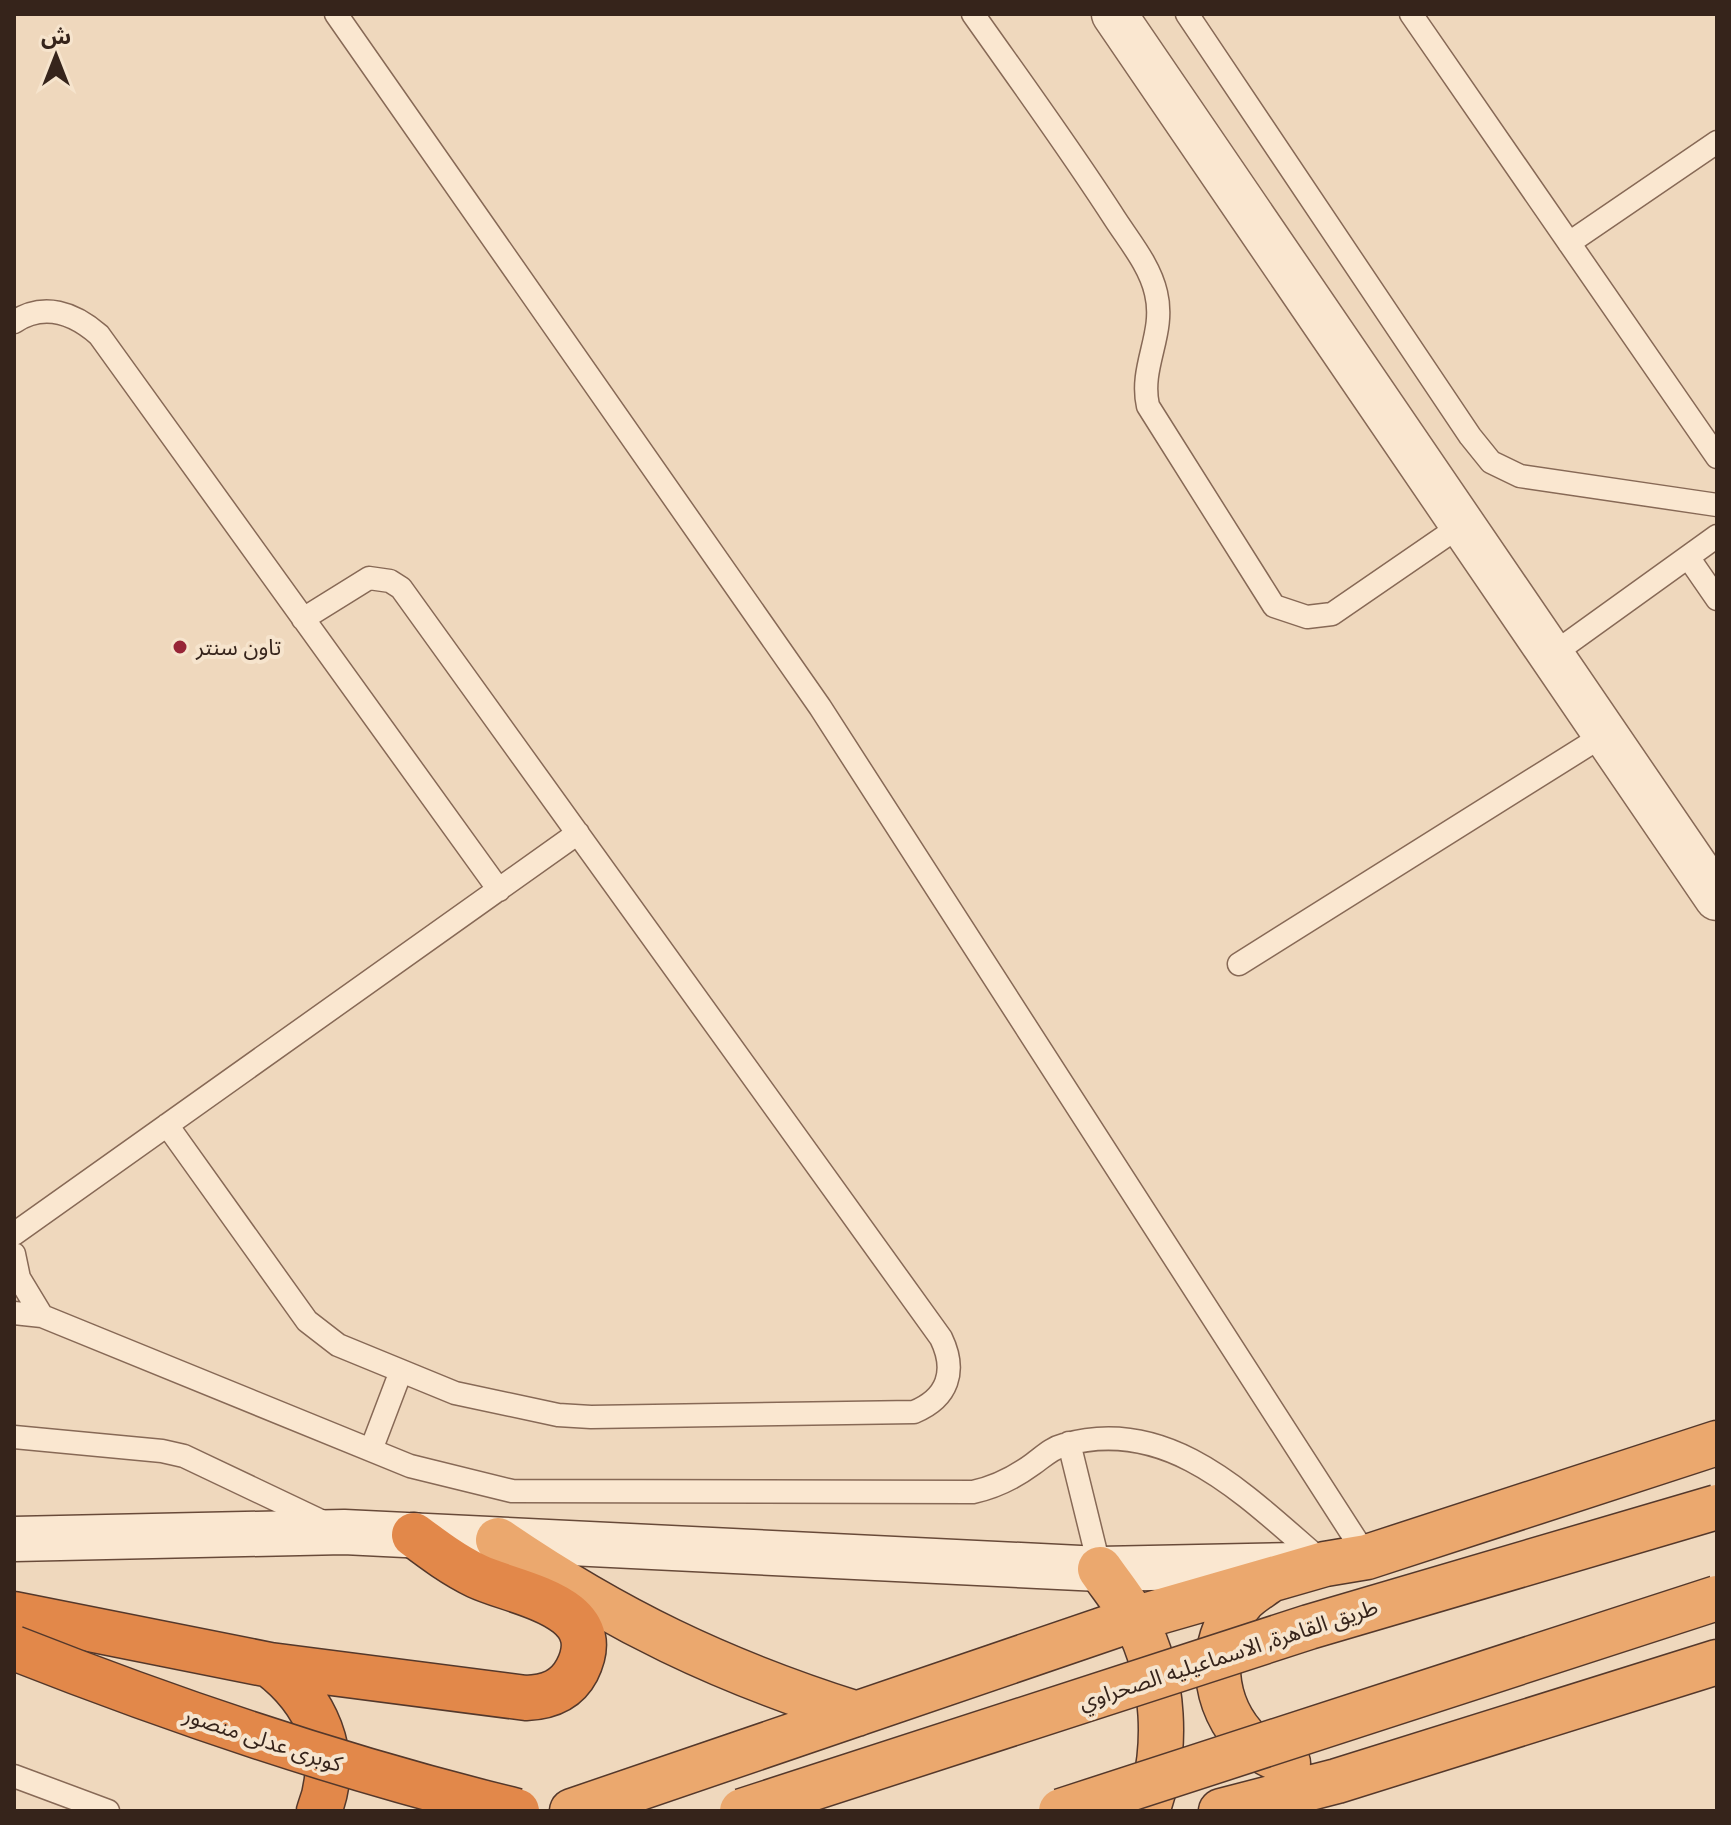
<svg xmlns="http://www.w3.org/2000/svg" width="1731" height="1825" viewBox="0 0 1731 1825" font-family="Georgia,'Noto Sans Arabic',serif">
<style>
.lines{fill:none;stroke-linecap:round;stroke-linejoin:round}
.service-casing{stroke:#876956;stroke-width:25}
.minor-casing{stroke:#876956;stroke-width:47}
.secondary-casing{stroke:#684a39;stroke-width:47}
.trunk-casing{stroke:#54382b;stroke-width:47}
.motorway-casing{stroke:#54382b;stroke-width:47}
.service{stroke:#fae7d0;stroke-width:22}
.minor{stroke:#fae7d0;stroke-width:44}
.secondary{stroke:#fae7d0;stroke-width:44}
.trunk{stroke:#eba86e;stroke-width:44}
.motorway{stroke:#e2884a;stroke-width:44}
.trunk-bridge-casing{stroke:#54382b;stroke-width:47;stroke-linecap:butt}
.motorway-bridge-casing{stroke:#54382b;stroke-width:47;stroke-linecap:butt}
.trunk-bridge{stroke:#eba86e;stroke-width:44}
.motorway-bridge{stroke:#e2884a;stroke-width:44}
.poi-dot{fill:#972537;stroke:#f6e4cd;stroke-width:3}
.labels{text-anchor:middle;stroke-width:8;stroke-linejoin:round;paint-order:stroke}
.poi-label{font-size:22px;fill:#36241b;stroke:#f6e4cd;text-anchor:start}
.street-label{font-size:22px;fill:#36241b;stroke:#f6e4cd}
</style>
<rect width="100%" height="100%" fill="#efd8bd"/>
<g class="lines">
<defs>
<path id="service" d="M 336,14 L 820,707 L 1367,1557
M 973,14 C 1021,82 1070,149 1115,219 C 1130,242 1150,266 1156,293 C 1166,334 1139,366 1148,406 L 1274,606 L 1307,617 L 1332,614 L 1463,524
M 1187,14 L 1470,436 L 1491,462 L 1520,476 L 1717,505
M 1411,14 L 1717,457
M 1569,243 L 1717,142
M 14,322 C 44,302 74,313 99,335 L 499,890
M 1688,557 L 1717,599
M 1553,654 L 1717,536
M 1239,964 L 1607,733
M 167,1125 L 307,1321 L 338,1345 L 455,1393 L 558,1415 L 591,1417 L 914,1412 C 948,1398 957,1371 941,1338 L 401,588 L 390,581 L 369,578 L 303,619
M 14,1234 L 578,833
M 14,1254 L 19,1278 L 42,1316
M 14,1313 L 42,1316 L 410,1466 L 512,1491 L 973,1492 C 996,1487 1014,1478 1033,1464 C 1044,1456 1052,1448 1064,1445 C 1171,1414 1250,1500 1324,1563
M 14,1437 L 162,1451 L 184,1456 L 325,1523
M 1069,1443 L 1100,1569
M 371,1450 L 401,1371
M 14,1776 L 108,1811"/>
<path id="minor" d="M 1114,14 L 1717,898"/>
<path id="secondary" d="M 14,1539 L 344,1532 L 1100,1569 L 1298,1565"/>
<path id="trunk" d="M 498,1540 C 615,1620 721,1671 857,1714
M 1100,1569 C 1111,1585 1125,1602 1135,1620 C 1165,1677 1169,1751 1147,1811
M 1270,1580 C 1261,1587 1248,1594 1241,1603 C 1206,1644 1212,1706 1250,1743 C 1260,1751 1276,1758 1288,1763
M 572,1811 L 1134,1619 L 1325,1564 L 1367,1557 L 1717,1443
M 1221,1811 L 1337,1781 L 1717,1662"/>
<path id="motorway" d="M 14,1614 L 270,1665 L 526,1698 C 548,1697 566,1691 577,1670 C 610,1605 515,1594 477,1576 C 454,1565 434,1550 414,1535
M 270,1665 C 315,1699 342,1754 319,1811"/>
</defs>
<!-- service casing -->
<use href="#service" class="service-casing"/>
<!-- minor casing -->
<use href="#minor" class="minor-casing"/>
<!-- secondary casing -->
<use href="#secondary" class="secondary-casing"/>
<!-- trunk casing -->
<use href="#trunk" class="trunk-casing"/>
<!-- motorway casing -->
<use href="#motorway" class="motorway-casing"/>
<!-- service -->
<use href="#service" class="service"/>
<!-- minor -->
<use href="#minor" class="minor"/>
<!-- secondary -->
<use href="#secondary" class="secondary"/>
<!-- trunk -->
<use href="#trunk" class="trunk"/>
<!-- motorway -->
<use href="#motorway" class="motorway"/>
<defs>
<path id="trunk-bridge" d="M 742,1811 L 1309,1627 L 1717,1507
M 1061,1811 L 1717,1598"/>
<path id="motorway-bridge" d="M 14,1648 C 179,1713 345,1769 517,1811"/>
</defs>
<!-- trunk-bridge casing -->
<use href="#trunk-bridge" class="trunk-bridge-casing"/>
<!-- motorway-bridge casing -->
<use href="#motorway-bridge" class="motorway-bridge-casing"/>
<!-- trunk-bridge -->
<use href="#trunk-bridge" class="trunk-bridge"/>
<!-- motorway-bridge -->
<use href="#motorway-bridge" class="motorway-bridge"/>
</g>
<!-- markers -->
<circle class="poi-dot" cx="180" cy="647" r="8"/>
<g class="labels">
<!-- poi labels -->
<g class="poi-label">
<text x="196" y="655">تاون سنتر</text>
</g>
<!-- street labels -->
<g class="street-label">
<text transform="translate(1228 1654) rotate(-18)" y="8">طريق القاهرة, الاسماعيليه الصحراوي</text>
<text transform="translate(263 1739) rotate(18)" y="8">كوبرى عدلى منصور</text>
</g>
</g>
<!-- border -->
<rect width="1731" height="1825" fill="none" stroke="#36241b" stroke-width="32"/>
<!-- north arrow -->
<g transform="translate(56 56)" stroke="#f6e4cd" stroke-width="6" paint-order="stroke">
<path d="M0-6L14 30L0 20L-14 30Z" fill="#36241b"/>
<text y="-12" font-size="22" font-weight="bold" text-anchor="middle" fill="#36241b">ش</text>
</g>
</svg>
